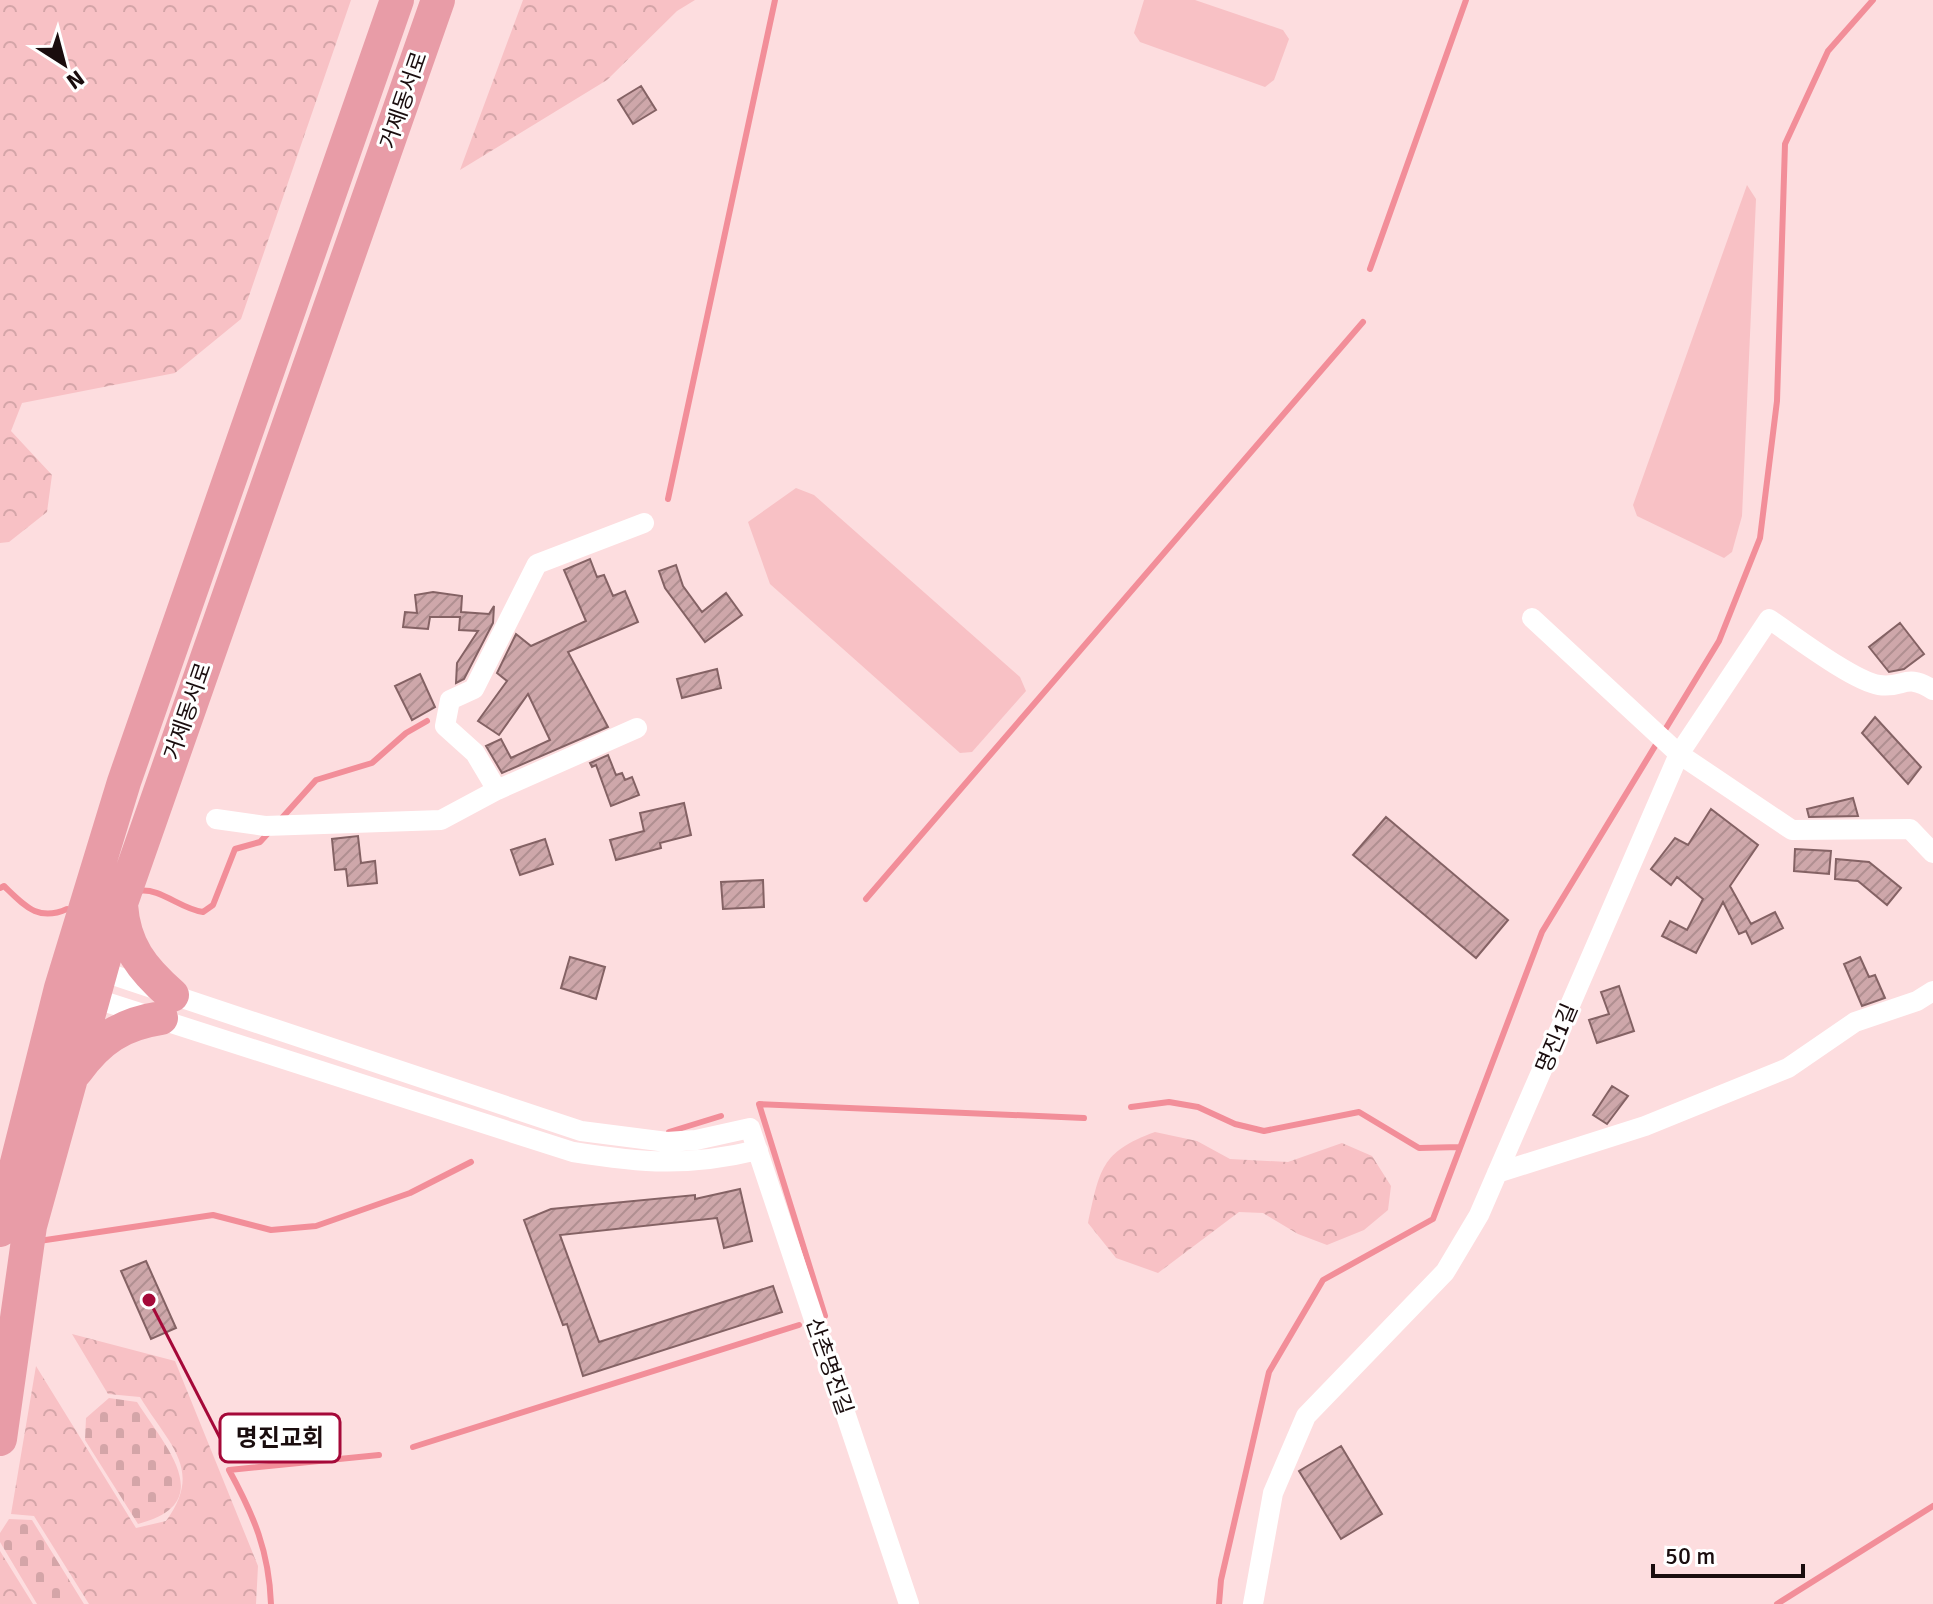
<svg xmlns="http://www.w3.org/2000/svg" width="1933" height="1604" viewBox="0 0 1933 1604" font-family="Signika,'Noto Sans KR',sans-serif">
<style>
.green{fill:#f8c1c5}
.forest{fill:url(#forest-crowns)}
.cemetery{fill:url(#cemetery-stones)}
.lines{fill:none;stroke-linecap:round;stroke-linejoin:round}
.stream{stroke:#f28e99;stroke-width:6}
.building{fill:url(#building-hatch);stroke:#846264;stroke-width:2}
.street{stroke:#fff;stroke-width:20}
.primary{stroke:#e89ca7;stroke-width:34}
.labels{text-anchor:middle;stroke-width:6;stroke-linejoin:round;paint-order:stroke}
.street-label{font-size:22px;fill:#1a0d0e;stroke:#fff}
.leader{fill:none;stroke:#a50939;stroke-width:3}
.callout-dot{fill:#a50939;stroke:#fff;stroke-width:3}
.callout{fill:#fff;stroke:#a50939;stroke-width:3}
.callout-label{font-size:24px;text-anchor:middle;font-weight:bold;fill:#1a0d0e}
</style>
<defs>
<pattern id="forest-crowns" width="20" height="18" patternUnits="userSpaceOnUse" patternTransform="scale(2)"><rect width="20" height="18" fill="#f8c1c5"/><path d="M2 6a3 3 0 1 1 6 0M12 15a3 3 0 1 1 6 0" fill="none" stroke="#d4a5a8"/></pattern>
<pattern id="cemetery-stones" width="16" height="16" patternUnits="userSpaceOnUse" patternTransform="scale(2)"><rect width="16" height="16" fill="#f8c1c5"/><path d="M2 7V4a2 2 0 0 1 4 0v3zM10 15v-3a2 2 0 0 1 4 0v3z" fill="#d4a5a8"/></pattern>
<pattern id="building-hatch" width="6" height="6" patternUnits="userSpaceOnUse" patternTransform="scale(2)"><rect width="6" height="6" fill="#cea7aa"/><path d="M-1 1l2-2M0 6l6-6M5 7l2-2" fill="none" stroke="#b08f91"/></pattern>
</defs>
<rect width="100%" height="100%" fill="#fddddf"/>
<!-- green -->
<path class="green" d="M 1144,0 L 1195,0 L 1283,30 L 1289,39 L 1274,80 L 1265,87 L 1140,42 L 1134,33 Z
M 1747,185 L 1756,199 L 1742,516 L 1732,552 L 1724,558 L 1637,516 L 1633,505 Z
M 796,488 L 814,495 L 1020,677 L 1026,691 L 972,752 L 960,753 L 770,584 L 748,522 Z"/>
<!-- forest -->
<path class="forest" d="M 0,0 L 351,0 L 241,319 L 175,373 L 22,403 L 11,431 L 52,475 L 47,512 L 9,542 L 0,543 Z
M 523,0 L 695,0 L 677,11 L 607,80 L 460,170 Z
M 1155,1132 L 1197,1141 L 1230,1159 L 1288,1162 L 1342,1143 L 1372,1156 L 1391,1186 L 1388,1210 L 1364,1230 L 1327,1245 L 1298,1234 L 1263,1213 L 1239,1212 L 1158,1273 L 1116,1258 L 1088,1223 C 1100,1170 1100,1152 1155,1132 Z
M 72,1334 L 175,1361 L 258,1566 L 256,1604 L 89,1604 L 34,1516 L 11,1514 L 36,1366 L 136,1528 L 166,1521 C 204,1469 169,1445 140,1397 L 108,1394 Z
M 0,1551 L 33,1604 L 0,1604 Z"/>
<!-- cemetery -->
<path class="cemetery" d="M 109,1398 L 137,1402 C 164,1445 220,1503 138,1524 L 85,1440 L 86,1418 Z
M 9,1519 L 32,1520 L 84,1604 L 37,1604 L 0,1542 L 0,1533 Z"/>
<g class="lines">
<!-- stream -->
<path class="stream" d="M 1370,269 L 1466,0
M 668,499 L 775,0
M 281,819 L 316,780 L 372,763 L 406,733 L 427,721
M 0,888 L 4,886 C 25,906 38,922 67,909
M 138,891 C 160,887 180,909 203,912 L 213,905 L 235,849 L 260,842 L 271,830
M 866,899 L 1363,322
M 1131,1107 L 1169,1102 L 1198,1107 L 1235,1124 L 1264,1131 L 1359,1112 L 1419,1148 L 1460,1147
M 669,1132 L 721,1116
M 39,1241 L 213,1215 L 271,1230 L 316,1226 L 410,1193 L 471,1162
M 825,1316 L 759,1104 L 1084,1118
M 413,1447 L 799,1325
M 271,1604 C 269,1551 254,1516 229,1470 L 379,1455
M 1219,1604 L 1221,1580 L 1269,1372 L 1323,1280 L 1433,1219 L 1542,932 L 1719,641 L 1760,538 L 1777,401 L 1785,144 L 1828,51 L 1873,0
M 1777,1604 L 1933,1506"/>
</g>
<!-- building -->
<path class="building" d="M 641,86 L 656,110 L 633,124 L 618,100 Z
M 590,559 L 597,577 L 604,575 L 613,596 L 625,591 L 638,622 L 568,652 L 608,727 L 502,773 L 486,746 L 501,739 L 511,758 L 550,740 L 528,694 L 499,735 L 478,721 L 507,681 L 497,673 L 516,634 L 531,646 L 586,621 L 564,570 Z
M 676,565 L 683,586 L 702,612 L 726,593 L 742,615 L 705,642 L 665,588 L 659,571 Z
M 433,592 L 462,596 L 461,612 L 489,614 L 494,606 L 493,623 L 464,679 L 456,683 L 457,663 L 478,631 L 459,630 L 460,617 L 430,617 L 428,629 L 403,627 L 405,612 L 417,613 L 415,595 Z
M 1900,623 L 1924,654 L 1904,669 L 1889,672 L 1869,647 Z
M 717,669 L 721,688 L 682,698 L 677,679 Z
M 420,674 L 435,707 L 412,720 L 395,686 Z
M 1875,717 L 1921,767 L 1908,784 L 1862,733 Z
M 608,755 L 616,775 L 622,773 L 625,780 L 632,777 L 639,795 L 611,806 L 596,765 L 592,767 L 590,763 Z
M 1853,798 L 1858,816 L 1809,817 L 1807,809 Z
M 684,803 L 691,835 L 660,843 L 661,848 L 616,860 L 610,840 L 644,831 L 640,813 Z
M 1711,809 L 1758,845 L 1730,886 L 1751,924 L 1775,912 L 1783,928 L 1752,944 L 1746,931 L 1739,934 L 1723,902 L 1696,953 L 1662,936 L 1670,921 L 1687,930 L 1703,899 L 1677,877 L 1671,885 L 1651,869 L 1675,838 L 1688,845 Z
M 1386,817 L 1508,920 L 1476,958 L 1353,855 Z
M 358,836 L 361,863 L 375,861 L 377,883 L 348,886 L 346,869 L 335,870 L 332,839 Z
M 545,839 L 553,864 L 520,875 L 511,850 Z
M 1795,849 L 1831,851 L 1829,874 L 1794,871 Z
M 1836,859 L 1869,862 L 1901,888 L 1887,905 L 1858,881 L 1835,879 Z
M 763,880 L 764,907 L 723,909 L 721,882 Z
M 570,957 L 605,967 L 596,999 L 561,988 Z
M 1860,957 L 1869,977 L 1875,975 L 1885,998 L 1862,1006 L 1844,964 Z
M 1619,986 L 1634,1031 L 1597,1043 L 1589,1020 L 1609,1014 L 1601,992 Z
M 1612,1086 L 1628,1096 L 1607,1124 L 1593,1115 Z
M 740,1189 L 752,1241 L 724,1248 L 717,1218 L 560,1235 L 599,1342 L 773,1286 L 782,1312 L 583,1376 L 567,1324 L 563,1325 L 524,1220 L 551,1209 L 695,1195 L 695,1199 Z
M 146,1261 L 176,1328 L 151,1339 L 121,1271 Z
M 1341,1446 L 1382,1514 L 1341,1539 L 1299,1471 Z"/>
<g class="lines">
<!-- street -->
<path class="street" d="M 1532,618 L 1679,754 L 1792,830 L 1910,829 L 1933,853
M 497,790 L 475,753 L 445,726 L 450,700 L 474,689 L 537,564 L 644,523
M 216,819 L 265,826 L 441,820 L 497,790 L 637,728
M 92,968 L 581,1131 L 667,1142 L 696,1140 L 750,1128 L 909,1604
M 84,995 L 573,1152 C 642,1163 688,1167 758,1150
M 1497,1173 L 1645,1126 L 1788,1068 L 1855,1022 L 1917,1001 L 1933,991
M 1253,1604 L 1273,1493 L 1306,1416 L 1445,1272 L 1479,1215 L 1679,754 L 1769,619 C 1793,635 1853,681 1879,685 C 1904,689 1905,672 1933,690"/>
<!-- primary -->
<path class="primary" d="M 121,905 C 124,946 142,969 172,995
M 76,1071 C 99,1039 122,1024 161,1018
M 0,1230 L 61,988 L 124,782 L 397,0
M 0,1439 L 30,1226 L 114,923 L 438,0"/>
</g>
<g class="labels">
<!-- street labels -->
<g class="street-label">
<text transform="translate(403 100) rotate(-71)" y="8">거제동서로</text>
<text transform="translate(187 711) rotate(-71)" y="8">거제동서로</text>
<text transform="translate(1556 1038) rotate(-67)" y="8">명진1길</text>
<text transform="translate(830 1366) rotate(71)" y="8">산촌명진길</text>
</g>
</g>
<!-- callouts -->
<path class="leader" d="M149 1300L220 1438"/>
<circle class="callout-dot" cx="149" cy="1300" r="8"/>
<rect class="callout" x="220" y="1414" width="120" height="48" rx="8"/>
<g class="callout-label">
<text x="280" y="1446">명진교회</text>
</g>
<!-- north arrow -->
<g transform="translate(64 64) rotate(144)" stroke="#ffffff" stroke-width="6" paint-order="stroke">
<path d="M0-6L14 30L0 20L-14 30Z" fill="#1a0d0e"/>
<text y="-12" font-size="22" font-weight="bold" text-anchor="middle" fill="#1a0d0e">N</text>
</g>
<!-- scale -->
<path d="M1653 1564v12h150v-12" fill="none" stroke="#1a0d0e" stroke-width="4"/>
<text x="1665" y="1564" font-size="24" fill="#1a0d0e" stroke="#ffffff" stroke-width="6" paint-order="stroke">50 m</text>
</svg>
